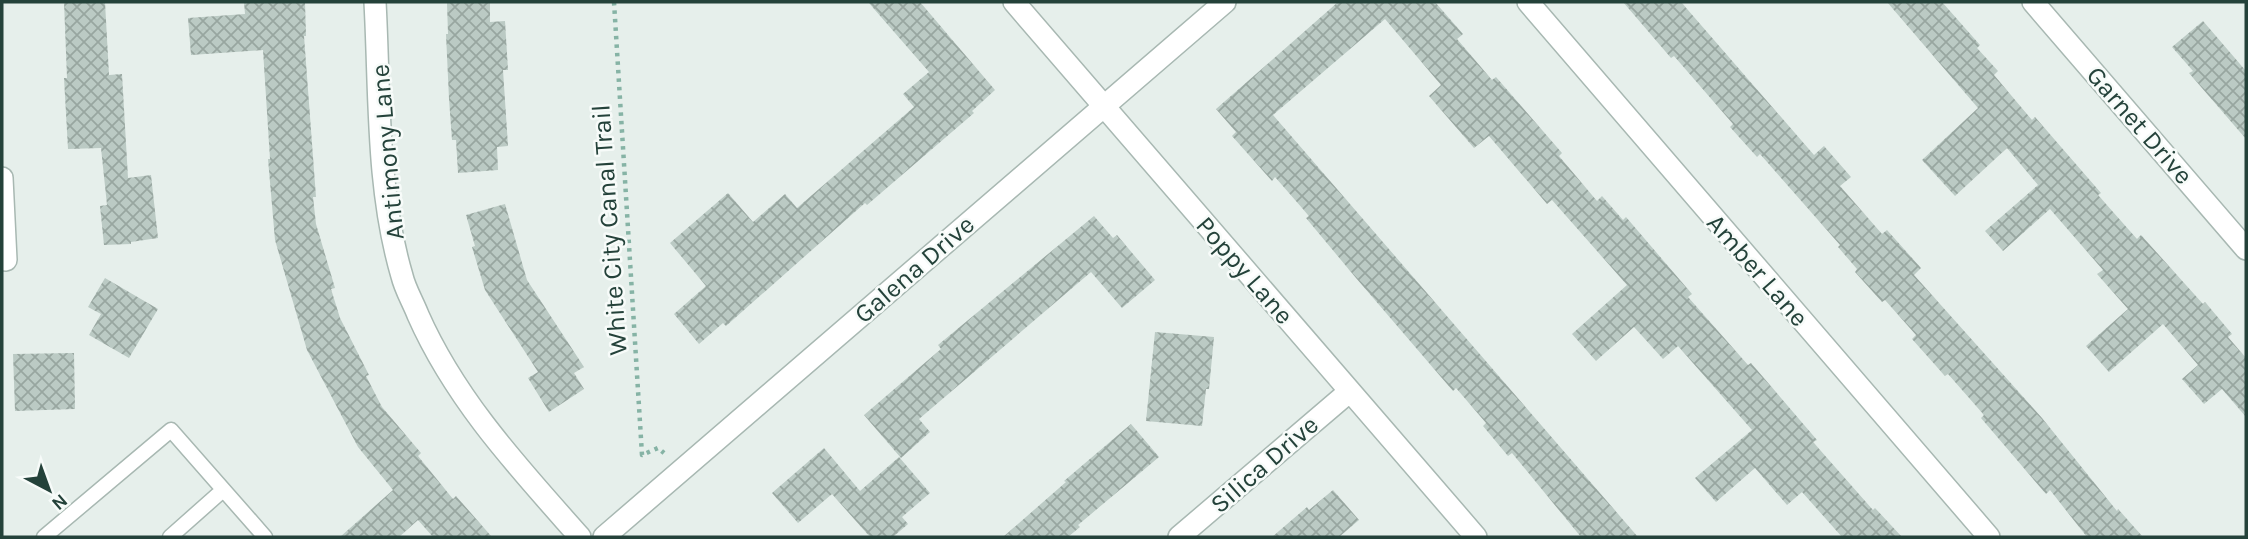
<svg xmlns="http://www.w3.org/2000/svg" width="2248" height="539" viewBox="0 0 2248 539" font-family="Karla,sans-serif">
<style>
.building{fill:url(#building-cross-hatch)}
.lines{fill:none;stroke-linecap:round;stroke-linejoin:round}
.lane-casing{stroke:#a8b8b2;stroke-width:17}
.street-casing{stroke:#a8b8b2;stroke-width:24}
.path{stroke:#86b3a5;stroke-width:4.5;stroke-dasharray:3.5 5;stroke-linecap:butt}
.lane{stroke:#fff;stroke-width:14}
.street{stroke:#fff;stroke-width:21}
.labels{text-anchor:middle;stroke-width:5;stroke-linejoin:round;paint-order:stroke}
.street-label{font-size:26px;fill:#24423a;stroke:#f7fbf9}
</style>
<defs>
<pattern id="building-cross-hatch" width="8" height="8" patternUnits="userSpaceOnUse" patternTransform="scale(1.75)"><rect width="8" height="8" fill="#bbcac4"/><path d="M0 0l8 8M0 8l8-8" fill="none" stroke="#98a6a0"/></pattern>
</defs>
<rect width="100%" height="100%" fill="#e6efeb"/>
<!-- building -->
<path class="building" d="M 64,2 L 105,2 L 109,75 L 122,74 L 128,178 L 151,175 L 158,238 L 131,242 L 131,244 L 104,245 L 100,206 L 107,205 L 101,148 L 68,149 L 64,78 L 67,78 Z
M 244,2 L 305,2 L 306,36 L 304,36 L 316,197 L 313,197 L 316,224 L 335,288 L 331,289 L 340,318 L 369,375 L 366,376 L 382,407 L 421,453 L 418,456 L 453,499 L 456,496 L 492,537 L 433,537 L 418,520 L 399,537 L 340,537 L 393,490 L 358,447 L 307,350 L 275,240 L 268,159 L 270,159 L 263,50 L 191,55 L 188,18 L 245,14 Z
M 490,2 L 490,22 L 505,21 L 508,70 L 503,70 L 508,146 L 497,147 L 498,170 L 458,173 L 456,140 L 452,140 L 449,99 L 446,34 L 448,34 L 447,3 Z
M 868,2 L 920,2 L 995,90 L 972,111 L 974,113 L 867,205 L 865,203 L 726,326 L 723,323 L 699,344 L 674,314 L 706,286 L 670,243 L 728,193 L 753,222 L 785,194 L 797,208 L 914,107 L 903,94 L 929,72 Z
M 1338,2 L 1435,2 L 1463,34 L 1457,39 L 1492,80 L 1496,77 L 1562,153 L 1559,156 L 1597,201 L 1602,196 L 1623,220 L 1626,217 L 1692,294 L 1688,297 L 1748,365 L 1751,363 L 1817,440 L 1813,442 L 1873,510 L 1875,508 L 1902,537 L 1842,537 L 1802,492 L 1787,505 L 1755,468 L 1716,502 L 1695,478 L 1752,430 L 1678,346 L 1663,359 L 1634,327 L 1596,361 L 1572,334 L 1627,285 L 1552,200 L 1547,204 L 1489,136 L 1474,148 L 1429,96 L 1441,85 L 1385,19 L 1273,115 L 1638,537 L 1581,537 L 1512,453 L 1508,456 L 1483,426 L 1486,423 L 1456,388 L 1453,391 L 1356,278 L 1306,218 L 1309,216 L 1275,177 L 1272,181 L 1232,136 L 1236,132 L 1216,109 Z
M 1623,2 L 1681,2 L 1814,155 L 1824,146 L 1851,177 L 1840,186 L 1882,234 L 1887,230 L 1921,268 L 1914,275 L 2042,418 L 2117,511 L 2118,509 L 2143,537 L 2087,537 L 2050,490 L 2046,494 L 1981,418 L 1984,415 L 1948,374 L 1945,376 L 1912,339 L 1916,335 L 1885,300 L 1882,302 L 1855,272 L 1857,269 L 1838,247 L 1840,245 L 1760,154 L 1757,157 L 1730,127 L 1733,124 L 1674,56 L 1671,58 Z
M 1887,2 L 1942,2 L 1980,45 L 1977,48 L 1998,71 L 1994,75 L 2032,120 L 2035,117 L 2101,193 L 2098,195 L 2137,239 L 2141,235 L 2203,304 L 2205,302 L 2232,334 L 2228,337 L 2246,358 L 2246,417 L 2222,389 L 2204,404 L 2182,379 L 2198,365 L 2163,324 L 2109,372 L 2086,346 L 2128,309 L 2097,274 L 2103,270 L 2050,209 L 2003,251 L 1985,231 L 2038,185 L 2007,148 L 1955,196 L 1922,160 L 1978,108 Z
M 2203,21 L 2246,71 L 2246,139 L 2189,73 L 2193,71 L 2172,47 Z
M 505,204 L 527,280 L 584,367 L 574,373 L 584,389 L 549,412 L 528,378 L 538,372 L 485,290 L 472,247 L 475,246 L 466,215 Z
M 1094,216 L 1113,238 L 1117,235 L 1155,280 L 1122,308 L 1091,272 L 919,419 L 930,432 L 901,458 L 864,415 L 941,349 L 938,345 Z
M 105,278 L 158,309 L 129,358 L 89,335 L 101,314 L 88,307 Z
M 1155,332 L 1214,337 L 1209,389 L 1206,389 L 1202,426 L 1146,421 Z
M 74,353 L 75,409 L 15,411 L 13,354 Z
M 1131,424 L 1159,457 L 1078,525 L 1080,527 L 1068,537 L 1003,537 L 1066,482 L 1064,481 Z
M 824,448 L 860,491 L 899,457 L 930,493 L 902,517 L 908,524 L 893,537 L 870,537 L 832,494 L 798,523 L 772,493 Z
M 1333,490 L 1359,520 L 1339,537 L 1272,537 L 1307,507 L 1309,510 Z"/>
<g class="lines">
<defs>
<path id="lane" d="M 44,537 L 171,430 L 265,537
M 170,537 L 223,490"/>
<path id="street" d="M 375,2 C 380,93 376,188 402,276 C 405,289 413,302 418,315 C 456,401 519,468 580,537
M 1014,2 L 1476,537
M 1528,2 L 1989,537
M 2033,2 L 2246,249
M 2,178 L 6,260
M 604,537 L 1225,2
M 1179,537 L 1350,391"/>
</defs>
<!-- lane casing -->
<use href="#lane" class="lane-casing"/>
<!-- street casing -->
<use href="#street" class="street-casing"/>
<!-- path -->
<path class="path" d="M 614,2 L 642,455 L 658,448 L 664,453"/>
<!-- lane -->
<use href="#lane" class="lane"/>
<!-- street -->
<use href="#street" class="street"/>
</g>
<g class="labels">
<!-- street labels -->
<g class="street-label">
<text transform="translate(2140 125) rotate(49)" y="9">Garnet Drive</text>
<text transform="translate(387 152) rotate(-95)" y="9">Antimony Lane</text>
<text transform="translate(609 230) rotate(-94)" y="9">White City Canal Trail</text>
<text transform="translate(914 269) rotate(-41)" y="9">Galena Drive</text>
<text transform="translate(1245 270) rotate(49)" y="9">Poppy Lane</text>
<text transform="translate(1758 270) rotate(49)" y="9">Amber Lane</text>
<text transform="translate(1264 464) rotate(-41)" y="9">Silica Drive</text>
</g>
</g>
<!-- border -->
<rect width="2248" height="539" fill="none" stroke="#24423a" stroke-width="7"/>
<!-- north arrow -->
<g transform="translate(49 490) rotate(139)" stroke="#f7fbf9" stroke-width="5" paint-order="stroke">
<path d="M0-5L12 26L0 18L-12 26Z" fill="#24423a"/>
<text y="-10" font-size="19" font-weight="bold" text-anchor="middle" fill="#24423a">N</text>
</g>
</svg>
